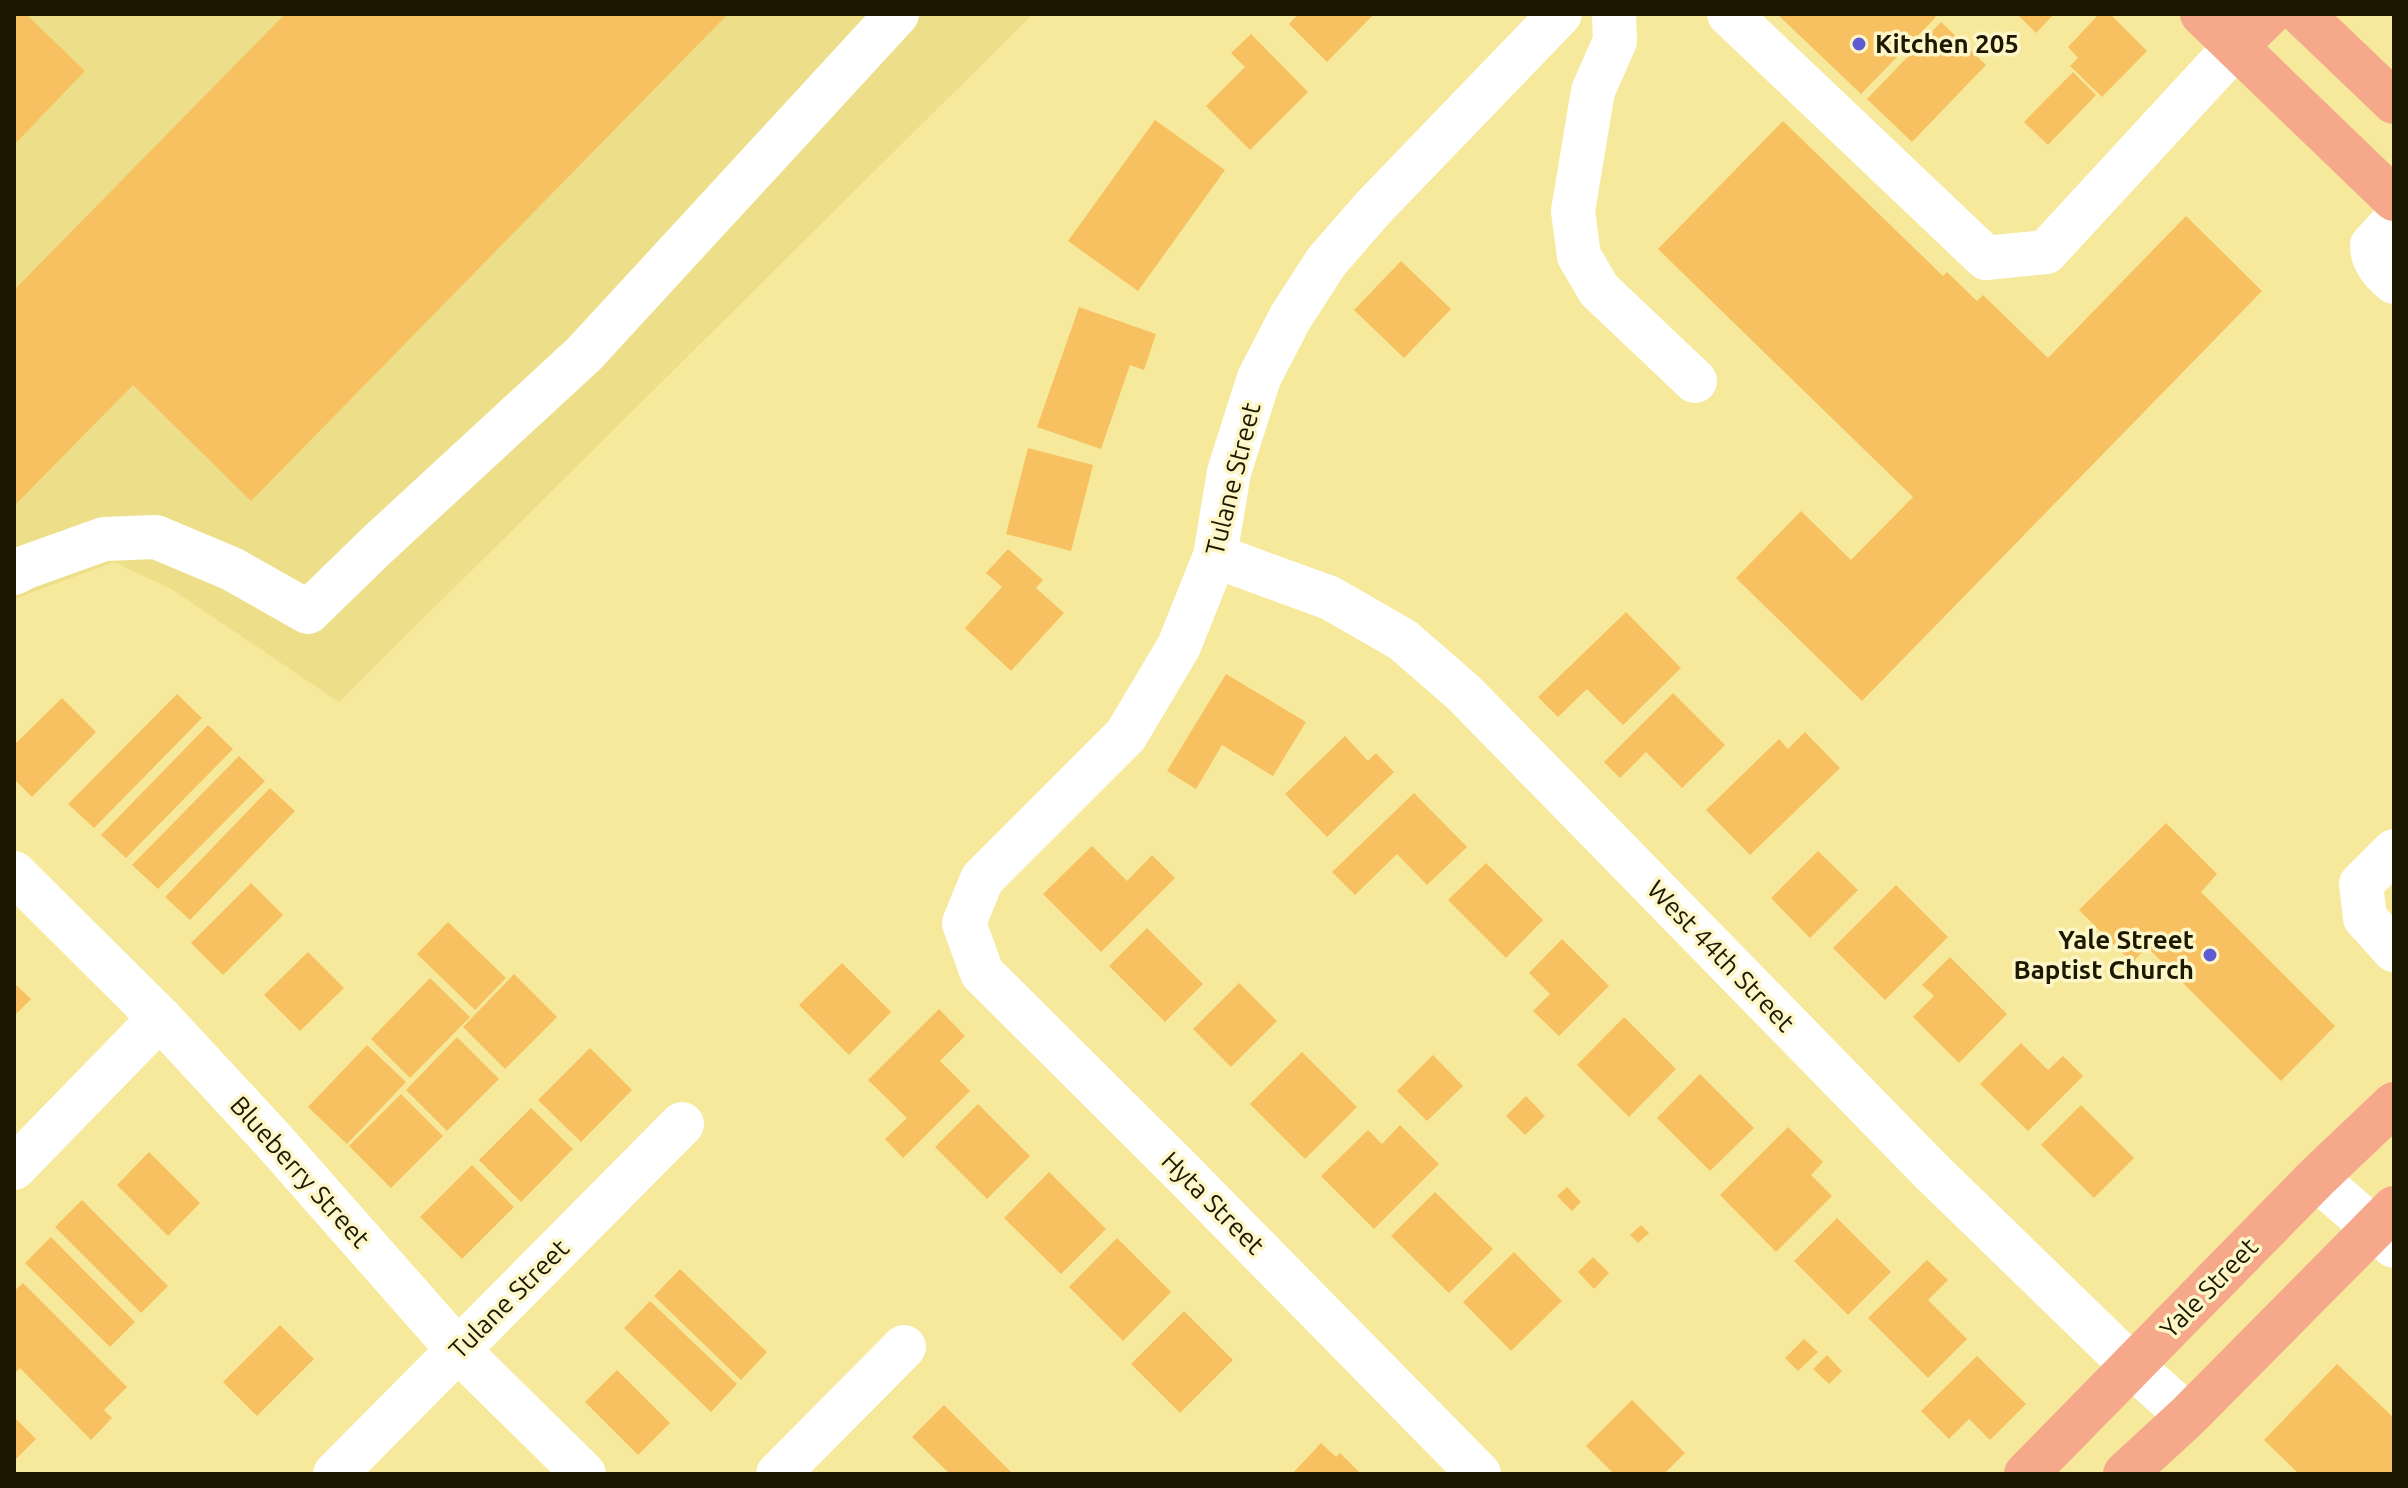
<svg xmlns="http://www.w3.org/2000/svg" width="2408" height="1488" viewBox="0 0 2408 1488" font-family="Ubuntu,sans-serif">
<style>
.built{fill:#eddf89}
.building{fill:#f7c161}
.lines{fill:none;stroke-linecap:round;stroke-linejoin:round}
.minor{stroke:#fff;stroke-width:44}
.major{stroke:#f6a88b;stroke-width:44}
.poi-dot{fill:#5f5bd3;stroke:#fdf6c9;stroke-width:3}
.labels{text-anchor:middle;stroke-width:7;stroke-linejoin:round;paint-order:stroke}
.poi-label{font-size:26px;font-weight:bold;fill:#1d1800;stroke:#fdf6c9;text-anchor:start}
.street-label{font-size:26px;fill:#1d1800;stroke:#fdf6c9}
</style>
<rect width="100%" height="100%" fill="#f6e99c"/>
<!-- built -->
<path class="built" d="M 14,14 L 1033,14 L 339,702 L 171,589 L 114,562 L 14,599 Z"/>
<!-- building -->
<path class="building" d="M 14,14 L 26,14 L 85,71 L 14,145 Z
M 285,14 L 728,14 L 251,501 L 133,385 L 14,506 L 14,290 Z
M 1298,14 L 1374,14 L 1327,62 L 1289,24 Z
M 1777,14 L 1933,14 L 1936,17 L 1861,94 Z
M 2017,14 L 2054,14 L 2036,33 Z
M 2099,14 L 2110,14 L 2147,51 L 2102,97 L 2070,66 L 2078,58 L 2068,47 Z
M 1941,22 L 1986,65 L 1912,142 L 1867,99 Z
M 1251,34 L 1308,92 L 1250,150 L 1206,106 L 1245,67 L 1231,53 Z
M 2073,72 L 2096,95 L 2048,145 L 2024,122 Z
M 1155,120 L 1225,170 L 1138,291 L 1068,241 Z
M 1783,121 L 1943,276 L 1947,272 L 1977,301 L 1983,295 L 2048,358 L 2186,216 L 2262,291 L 1862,701 L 1736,578 L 1801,511 L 1851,560 L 1913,497 L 1658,249 Z
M 1401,261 L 1451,309 L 1404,358 L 1354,310 Z
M 1079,307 L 1156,334 L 1144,370 L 1130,365 L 1101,449 L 1037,427 Z
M 1028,448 L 1093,465 L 1071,551 L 1006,534 Z
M 1008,549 L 1043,580 L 1036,588 L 1064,613 L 1011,671 L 965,628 L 1002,587 L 986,573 Z
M 1626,612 L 1681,668 L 1623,725 L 1587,689 L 1558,717 L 1538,697 Z
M 1226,674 L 1306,722 L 1273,776 L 1222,745 L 1196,789 L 1167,771 Z
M 1673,693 L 1725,745 L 1682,788 L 1646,752 L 1620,778 L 1604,762 Z
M 177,694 L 202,718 L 94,828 L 68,804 Z
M 62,698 L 96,732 L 32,797 L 14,779 L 14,745 Z
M 208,725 L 233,749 L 126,858 L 101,835 Z
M 1805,732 L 1840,768 L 1750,855 L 1706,810 L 1779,739 L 1788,749 Z
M 1345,736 L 1368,761 L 1376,753 L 1394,772 L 1327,837 L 1285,794 Z
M 239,756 L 265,781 L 158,889 L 132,865 Z
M 270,788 L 295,811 L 190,920 L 165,897 Z
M 1414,793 L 1467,847 L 1427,885 L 1397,854 L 1355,895 L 1332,872 Z
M 2166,823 L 2217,874 L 2201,892 L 2335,1026 L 2281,1081 L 2147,947 L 2132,963 L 2079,910 Z
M 1092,846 L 1127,881 L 1152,855 L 1175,878 L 1101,952 L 1043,894 Z
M 1818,851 L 1858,890 L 1810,938 L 1771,898 Z
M 1486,863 L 1543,920 L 1506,958 L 1448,900 Z
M 251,883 L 283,915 L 223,975 L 191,943 Z
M 1896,885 L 1948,937 L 1885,1000 L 1833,948 Z
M 448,922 L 506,978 L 475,1010 L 417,954 Z
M 1147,928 L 1203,984 L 1165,1022 L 1109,966 Z
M 1562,939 L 1609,986 L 1559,1036 L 1533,1011 L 1550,994 L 1529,973 Z
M 308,952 L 344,988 L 300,1031 L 264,995 Z
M 1950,957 L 2007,1014 L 1959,1063 L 1913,1017 L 1934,996 L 1922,985 Z
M 842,963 L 891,1012 L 849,1055 L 799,1005 Z
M 514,974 L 557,1017 L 505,1069 L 463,1027 Z
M 430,978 L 470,1017 L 410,1078 L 371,1039 Z
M 14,983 L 31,999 L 14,1016 Z
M 1239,983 L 1277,1021 L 1231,1067 L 1193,1029 Z
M 939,1009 L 965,1036 L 940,1061 L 970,1091 L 903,1158 L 885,1139 L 907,1118 L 868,1080 Z
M 1624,1017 L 1676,1069 L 1629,1117 L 1577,1065 Z
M 457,1037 L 499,1079 L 447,1131 L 406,1090 Z
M 2021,1043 L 2048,1070 L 2063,1056 L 2083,1076 L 2028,1131 L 1980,1084 Z
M 367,1045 L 406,1082 L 347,1144 L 308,1107 Z
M 590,1048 L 632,1090 L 581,1142 L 538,1100 Z
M 1302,1052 L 1357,1107 L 1305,1159 L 1250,1104 Z
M 1433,1055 L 1463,1086 L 1427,1121 L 1397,1091 Z
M 1700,1074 L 1754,1128 L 1710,1171 L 1657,1118 Z
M 401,1094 L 443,1136 L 391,1188 L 349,1146 Z
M 1526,1096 L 1545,1116 L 1525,1135 L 1506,1116 Z
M 978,1104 L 1030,1156 L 987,1199 L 935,1147 Z
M 2081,1105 L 2134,1158 L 2094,1198 L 2041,1145 Z
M 531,1108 L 573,1149 L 521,1202 L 479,1160 Z
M 1400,1125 L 1439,1164 L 1374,1229 L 1321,1176 L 1368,1130 L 1382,1144 Z
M 1788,1127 L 1823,1162 L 1811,1175 L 1832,1196 L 1776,1252 L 1720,1195 Z
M 149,1152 L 200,1203 L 168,1236 L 117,1185 Z
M 472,1165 L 514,1207 L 462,1259 L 420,1217 Z
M 1049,1172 L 1106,1229 L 1061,1274 L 1004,1218 Z
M 1567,1187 L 1581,1202 L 1572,1211 L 1557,1196 Z
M 1435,1192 L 1493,1249 L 1449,1293 L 1391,1236 Z
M 82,1200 L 168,1286 L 141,1313 L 55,1227 Z
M 1837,1218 L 1891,1272 L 1848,1315 L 1794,1261 Z
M 1641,1225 L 1649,1233 L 1638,1243 L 1630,1235 Z
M 51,1237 L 135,1322 L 110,1347 L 25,1263 Z
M 1117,1238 L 1171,1292 L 1123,1341 L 1069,1287 Z
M 1514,1252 L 1562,1301 L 1511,1351 L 1463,1302 Z
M 1593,1257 L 1609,1273 L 1594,1289 L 1578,1272 Z
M 1927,1260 L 1948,1280 L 1928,1300 L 1967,1339 L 1928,1378 L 1868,1318 Z
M 680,1269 L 767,1352 L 741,1380 L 654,1296 Z
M 23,1283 L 127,1387 L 104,1410 L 112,1418 L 91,1440 L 20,1368 L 14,1374 L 14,1291 Z
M 650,1301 L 737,1384 L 711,1412 L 624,1328 Z
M 1184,1311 L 1233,1360 L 1180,1413 L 1131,1364 Z
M 280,1325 L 314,1359 L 257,1416 L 223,1382 Z
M 1804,1339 L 1818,1352 L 1798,1371 L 1785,1358 Z
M 1827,1355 L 1842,1371 L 1829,1384 L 1813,1369 Z
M 1977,1356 L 2026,1404 L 1990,1440 L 1969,1419 L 1949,1439 L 1921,1411 Z
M 2337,1364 L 2394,1418 L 2394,1474 L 2299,1474 L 2264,1440 Z
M 617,1370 L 670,1423 L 638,1455 L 585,1402 Z
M 1632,1400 L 1685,1453 L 1664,1474 L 1614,1474 L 1586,1446 Z
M 944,1405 L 1013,1474 L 950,1474 L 912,1437 Z
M 14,1417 L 36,1439 L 14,1461 Z
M 1321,1443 L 1336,1457 L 1340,1453 L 1361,1474 L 1292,1474 Z"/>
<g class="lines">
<!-- minor -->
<path class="minor" d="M 1614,14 L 1615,41 L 1593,91 L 1573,211 L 1579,256 L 1599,290 L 1695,381
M 1729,14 L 1986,258 L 2046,252 L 2236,46
M 2394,221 L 2372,245 C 2372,261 2382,272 2394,282
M 1215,556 L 1330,598 L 1403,640 L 1465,694 L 1934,1174 L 2132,1366 L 2188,1416
M 14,573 L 26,567 L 104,539 L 156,537 L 232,569 L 308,612 L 377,545 L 584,354 L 897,14
M 2394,851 L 2361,884 L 2365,918 L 2394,950
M 14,873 L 160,1018 L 273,1140 L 458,1350 L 584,1474
M 14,1168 L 160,1018
M 2316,1178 L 2394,1246
M 335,1474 L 682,1124
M 778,1474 L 904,1347
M 1479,1474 L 1183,1173 L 982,973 L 964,923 L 982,879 L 1126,735 L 1179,646 L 1215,556 L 1229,472 L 1259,378 L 1290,318 L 1326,262 L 1373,208 L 1560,14"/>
<!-- major -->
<path class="major" d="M 2202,14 L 2394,199
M 2302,14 L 2394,102
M 2236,46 L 2269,14
M 2026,1474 L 2316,1178 L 2394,1104
M 2125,1474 L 2188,1416 L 2394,1208"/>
</g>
<!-- markers -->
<g class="poi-dot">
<circle cx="1859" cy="44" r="8"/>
<circle cx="2210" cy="955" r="8"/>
</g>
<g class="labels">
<!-- poi labels -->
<g class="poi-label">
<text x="1875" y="53">Kitchen 205</text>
<text x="2194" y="949" text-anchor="end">Yale Street<tspan x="2194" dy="30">Baptist Church</tspan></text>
</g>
<!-- street labels -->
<g class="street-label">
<text transform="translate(1233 479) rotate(-76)" y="9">Tulane Street</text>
<text transform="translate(1721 956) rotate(46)" y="9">West 44th Street</text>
<text transform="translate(300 1172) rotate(48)" y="9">Blueberry Street</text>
<text transform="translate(1213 1203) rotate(45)" y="9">Hyta Street</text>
<text transform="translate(2209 1288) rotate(-46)" y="9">Yale Street</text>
<text transform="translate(509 1299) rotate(-45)" y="9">Tulane Street</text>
</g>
</g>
<!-- border -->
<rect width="2408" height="1488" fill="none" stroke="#1d1800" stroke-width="32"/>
</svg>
